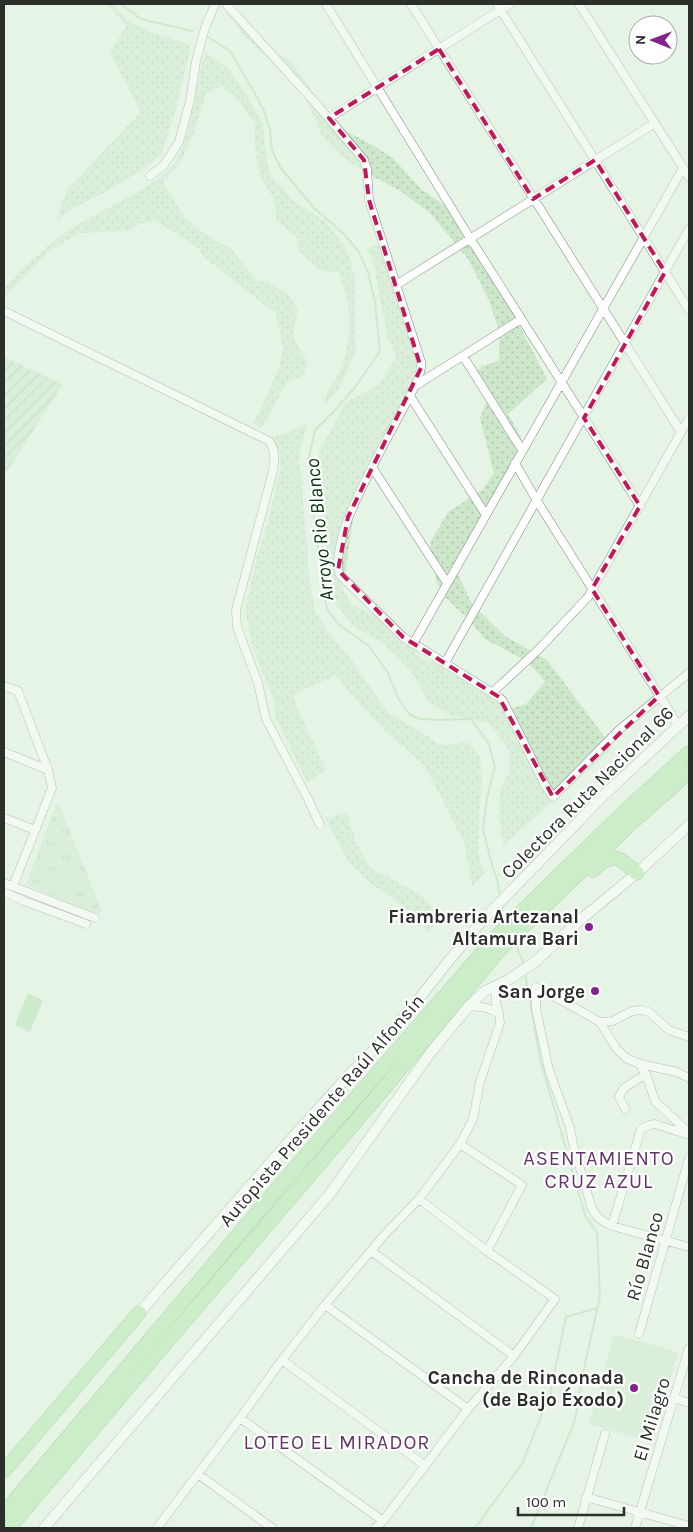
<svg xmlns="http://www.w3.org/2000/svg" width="693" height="1532" viewBox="0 0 693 1532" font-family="Karla,sans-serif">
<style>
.grass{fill:url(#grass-dots)}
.park{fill:url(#park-tufts)}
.garden{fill:url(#garden-furrows)}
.pitch{fill:#cce7ca}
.water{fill:#b2ddaf}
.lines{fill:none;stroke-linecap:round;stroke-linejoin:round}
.stream{stroke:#b2ddaf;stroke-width:2}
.minor-casing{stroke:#7d897c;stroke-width:9}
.tertiary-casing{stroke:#7d897c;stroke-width:11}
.motorway-casing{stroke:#7ea77b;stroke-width:15}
.minor{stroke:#fff;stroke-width:8}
.tertiary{stroke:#fff;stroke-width:10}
.motorway{stroke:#abe7a7;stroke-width:14}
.marked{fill:none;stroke:#c2185b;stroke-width:4;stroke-dasharray:10 6;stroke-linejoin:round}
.poi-dot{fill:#83248e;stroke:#fff;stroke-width:2}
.labels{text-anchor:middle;stroke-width:4.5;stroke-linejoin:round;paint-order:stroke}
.street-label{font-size:19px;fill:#2a2f29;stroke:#fff}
.poi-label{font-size:19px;font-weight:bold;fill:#2a2f29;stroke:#fff;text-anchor:end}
.water-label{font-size:20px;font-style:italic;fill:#0a360b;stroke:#fff}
.neighbourhood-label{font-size:20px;letter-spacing:1px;fill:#623468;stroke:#fff}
</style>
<defs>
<pattern id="grass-dots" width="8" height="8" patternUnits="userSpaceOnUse" patternTransform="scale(1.25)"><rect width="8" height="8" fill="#cce7ca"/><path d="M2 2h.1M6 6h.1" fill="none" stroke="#afc6ae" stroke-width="1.8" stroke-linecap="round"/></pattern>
<pattern id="park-tufts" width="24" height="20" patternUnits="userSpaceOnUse" patternTransform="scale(1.25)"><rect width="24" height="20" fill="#cce7ca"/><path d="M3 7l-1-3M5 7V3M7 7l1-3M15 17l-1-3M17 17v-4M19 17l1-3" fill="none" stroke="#afc6ae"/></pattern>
<pattern id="garden-furrows" width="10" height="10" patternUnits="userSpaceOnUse" patternTransform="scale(1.25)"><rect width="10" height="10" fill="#cce7ca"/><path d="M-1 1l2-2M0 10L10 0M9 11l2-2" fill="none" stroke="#afc6ae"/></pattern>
</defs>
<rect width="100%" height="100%" fill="#e6f4e5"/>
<!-- grass -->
<path class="grass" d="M 107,4 L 112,4 L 129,22 L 153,33 L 191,45 L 176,109 L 162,153 L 149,165 L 116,186 L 69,211 L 57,220 L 66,191 L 141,112 L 110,53 L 126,25 Z
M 220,4 L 231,4 L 270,50 L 291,61 L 316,97 L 329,123 L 365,141 L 392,157 L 422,190 L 452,210 L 490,269 L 547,379 L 508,414 L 521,437 L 516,472 L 480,518 L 454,566 L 472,604 L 505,636 L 547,660 L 613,748 L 519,831 L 504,847 L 499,817 L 500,789 L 509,773 L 509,750 L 489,723 L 449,715 L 428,701 L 411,671 L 383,643 L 355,627 L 334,603 L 333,582 L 327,557 L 327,532 L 317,477 L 319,452 L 346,402 L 380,384 L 396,357 L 387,336 L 373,261 L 367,249 L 384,241 L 381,252 L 426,372 L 356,497 L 343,589 L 352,605 L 393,623 L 422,658 L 465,676 L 510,709 L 526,704 L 545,682 L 528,662 L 485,639 L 469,620 L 446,598 L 436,581 L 430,543 L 448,512 L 482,490 L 494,473 L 480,418 L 487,400 L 473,374 L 482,366 L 499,361 L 499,331 L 489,300 L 468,259 L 430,213 L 399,190 L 372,176 L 341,156 L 321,135 L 310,107 L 296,82 L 245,37 Z
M 206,52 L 228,68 L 240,85 L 262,121 L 269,172 L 293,200 L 327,223 L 345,247 L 350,259 L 355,279 L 356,351 L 339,389 L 323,406 L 327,393 L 343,365 L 350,329 L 347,299 L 339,272 L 321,271 L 299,251 L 297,237 L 277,221 L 273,197 L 260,177 L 255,147 L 255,124 L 237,98 L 220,86 L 206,94 L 193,135 L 181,162 L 163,182 L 185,218 L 203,233 L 231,249 L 256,280 L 269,283 L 289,295 L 298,311 C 290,340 293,337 307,361 L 305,372 L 300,378 L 288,381 L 262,428 L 253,424 L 279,369 L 283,349 L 276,314 L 204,257 L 197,247 L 156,221 L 142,223 L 128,231 L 81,233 L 52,249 L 4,298 L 4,289 C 27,265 50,241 79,224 C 104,208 163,185 177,159 C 189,137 194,102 199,78 C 201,69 202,60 206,52 Z
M 308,424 L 305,431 L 300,452 L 299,462 L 302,476 L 303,508 L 307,538 L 308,569 L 315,611 L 328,632 L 351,660 L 388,713 L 418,730 L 438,744 L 449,745 L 468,742 L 480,757 L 482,778 L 479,822 L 478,854 L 485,873 L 472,886 L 464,842 L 424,765 L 386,732 L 350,693 L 336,675 L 294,694 L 296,705 L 326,770 L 307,783 L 274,713 L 275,703 L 252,645 L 245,609 L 257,557 L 267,526 L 279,474 L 280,453 L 272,438 Z
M 346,813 L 359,849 L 371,868 L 423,896 L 441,919 L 428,933 L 417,918 L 398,902 L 370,883 L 349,862 L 325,819 Z"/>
<!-- park -->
<path class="park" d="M 56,806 L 60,806 L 102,911 L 99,914 L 28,886 L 27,882 Z"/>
<!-- garden -->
<path class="garden" d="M 4,357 L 63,384 L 4,476 Z"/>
<!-- pitch -->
<path class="pitch" d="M 81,869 L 84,886 L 58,891 L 55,873 Z
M 614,1334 L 678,1352 L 653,1442 L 589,1424 Z"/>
<!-- water -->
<path class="water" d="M 28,993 L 43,1000 L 30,1032 L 15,1025 Z"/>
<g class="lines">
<!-- stream -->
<path class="stream" d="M 121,4 L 141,19 L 192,31
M 208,37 L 230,51 L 254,92 L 264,111 L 270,129 L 272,150 L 280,167 L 314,208 L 345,235 L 358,251 L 368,272 L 375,302 L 380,351 L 356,386 L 338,407 L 315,430 L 308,461 L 315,527 L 327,609 L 339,625 L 369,646 L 388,673 L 398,698 L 409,714 L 420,719 L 441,720 L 471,719 L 489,744 L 495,767 L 487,798 L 483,829 L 492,865 L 497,879 L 500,896
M 502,906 L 503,913 L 506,920
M 515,943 L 524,964
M 525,973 L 540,1059 L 585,1215 L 597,1233 L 600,1296 L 583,1373 L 575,1420 L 531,1528
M 475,1528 L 522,1464 L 550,1394 L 566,1317 L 597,1308"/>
<defs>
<path id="minor" d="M 226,4 L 320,108 L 364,160 L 367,169 L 369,200 L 421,362 L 421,368 L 418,380 C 395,426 367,471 348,519 C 343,532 334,562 340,575 L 403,637 L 499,697 L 503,701 L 545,785 L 553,797 L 620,729 L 689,673
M 326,4 L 470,238 L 640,506
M 411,4 L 681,432
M 497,4 L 689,310
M 579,4 L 689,177
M 329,118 L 510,4
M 150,176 L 164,165 L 179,142 L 190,101 L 196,61 L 205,28 L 215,4
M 396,285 L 655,123
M 4,311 L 269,441 C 277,452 274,463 272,475 L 236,610 L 237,627 L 258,683 L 266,719 L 308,799 L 320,825
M 463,356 L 522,450
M 415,386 L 521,319
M 410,396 L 486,515
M 515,463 L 537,501 L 678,725
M 372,467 L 447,583
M 413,644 L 683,168
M 445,663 L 689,229
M 4,686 L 18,691 L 48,770 L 52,788 L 13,886
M 493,692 L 538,650 L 588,597 L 689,418
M 4,752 L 48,770
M 4,818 L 35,830
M 4,883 L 95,918
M 4,892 L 24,901 L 86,924
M 495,987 L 496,1003 L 499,1014
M 536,987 L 536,1009 L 549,1070 L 570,1128 L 573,1144 L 592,1209 C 597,1218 603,1222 612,1226 L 689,1247
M 536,987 L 579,1010 L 600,1022 L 616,1048 L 626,1058 L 640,1064 L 677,1072 L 689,1078
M 600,1022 L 613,1021 L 632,1011 L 641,1010 L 649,1012 L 669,1030 L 689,1037
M 640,1064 L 647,1077 L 655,1101 L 689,1133
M 625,1109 L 619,1097 L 624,1088 L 646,1074
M 460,1144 L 522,1185 L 487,1251
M 612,1226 L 641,1129 L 650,1125 L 655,1124 L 689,1135
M 371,1251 L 514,1356
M 325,1305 L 468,1409
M 639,1334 L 689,1158
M 282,1360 L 424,1465
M 674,1398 L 689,1403
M 240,1418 L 383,1521
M 198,1474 L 272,1528
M 586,1497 L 689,1526
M 157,1528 L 240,1418 L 282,1360 L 325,1305 L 386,1233 L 419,1199 L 460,1144 L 473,1119 L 480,1082 L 500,1023 L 499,1014 C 490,1007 480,1007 469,1006
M 375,1528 L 383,1521 L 468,1409 L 514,1356 L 555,1299 L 487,1251 L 419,1199
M 578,1528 L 605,1434
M 635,1528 L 689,1348"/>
<path id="tertiary" d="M 139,1313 L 290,1140 L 349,1075 L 389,1034 L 418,1000 L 451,958 L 481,922 L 604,795 L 689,716
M 44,1528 L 329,1195 L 431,1052 L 469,1006 L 485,991 L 508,980 L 536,961 L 579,921 L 637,873 L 689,825"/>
<path id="motorway" d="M 593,870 C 614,851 617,856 637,873
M 4,1471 L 139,1313
M 4,1513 L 288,1176 L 497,936 L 624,812 L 689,753
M 9,1528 L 165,1344 L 390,1081 L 501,948 L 627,827 L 689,772"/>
</defs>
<!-- minor casing -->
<use href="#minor" class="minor-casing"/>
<!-- tertiary casing -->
<use href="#tertiary" class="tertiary-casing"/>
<!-- motorway casing -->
<use href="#motorway" class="motorway-casing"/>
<!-- minor -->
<use href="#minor" class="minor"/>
<!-- tertiary -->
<use href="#tertiary" class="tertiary"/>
<!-- motorway -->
<use href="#motorway" class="motorway"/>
</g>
<!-- marked area -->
<path d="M0 0H693V1532H0ZM 439,49 L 533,199 L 595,160 L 665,272 L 584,418 L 640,506 L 592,589 L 659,696 L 553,797 L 499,697 L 403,637 L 338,570 L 348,517 L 421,368 L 369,200 L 364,160 L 329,118 Z" fill="#e6f4e5" fill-opacity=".55" fill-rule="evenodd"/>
<path class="marked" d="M 439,49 L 533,199 L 595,160 L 665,272 L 584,418 L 640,506 L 592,589 L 659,696 L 553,797 L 499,697 L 403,637 L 338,570 L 348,517 L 421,368 L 369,200 L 364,160 L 329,118 Z"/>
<!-- markers -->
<g class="poi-dot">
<circle cx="589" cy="927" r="5"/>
<circle cx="595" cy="991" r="5"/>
<circle cx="634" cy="1388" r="5"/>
</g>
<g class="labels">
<!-- street labels -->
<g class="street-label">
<text transform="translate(587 792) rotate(-45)" y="7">Colectora Ruta Nacional 66</text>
<text transform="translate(321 1110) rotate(-49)" y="7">Autopista Presidente Raúl Alfonsín</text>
<text transform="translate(644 1256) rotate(-74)" y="7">Río Blanco</text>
<text transform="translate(651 1419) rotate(-73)" y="7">El Milagro</text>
</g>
<!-- poi labels -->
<g class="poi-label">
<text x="579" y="923">Fiambreria Artezanal<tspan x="579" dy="22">Altamura Bari</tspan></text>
<text x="585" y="998">San Jorge</text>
<text x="624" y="1384">Cancha de Rinconada<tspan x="624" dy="22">(de Bajo Éxodo)</tspan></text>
</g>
<!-- water labels -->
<g class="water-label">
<text transform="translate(319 530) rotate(-96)" y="7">Arroyo Rio Blanco</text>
</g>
<!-- neighbourhood labels -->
<g class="neighbourhood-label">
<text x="599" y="1165">ASENTAMIENTO<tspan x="599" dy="23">CRUZ AZUL</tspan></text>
<text x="337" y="1449">LOTEO EL MIRADOR</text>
</g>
</g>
<!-- border -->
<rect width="693" height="1532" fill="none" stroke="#2a2f29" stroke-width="10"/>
<!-- north arrow -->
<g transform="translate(653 40) rotate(271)"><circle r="24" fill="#ffffff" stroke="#aaaca9"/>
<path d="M0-4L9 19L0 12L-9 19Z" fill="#83248e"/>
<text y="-8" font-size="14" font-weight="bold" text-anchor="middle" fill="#2a2f29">N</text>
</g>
<!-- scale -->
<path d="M518 1507v8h106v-8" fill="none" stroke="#2a2f29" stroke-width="2.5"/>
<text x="526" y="1507" font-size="15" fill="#2a2f29" stroke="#ffffff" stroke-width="4" paint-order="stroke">100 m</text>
</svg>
